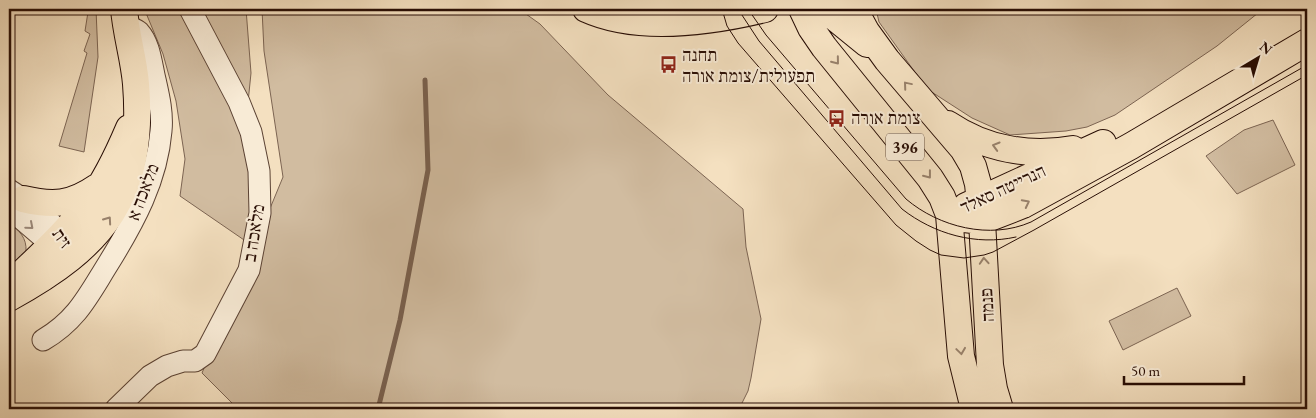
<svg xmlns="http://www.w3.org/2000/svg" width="1316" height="418" viewBox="0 0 1316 418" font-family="'EB Garamond','Frank Ruhl Libre',serif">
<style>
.green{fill:#d1bca0;stroke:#7c6452}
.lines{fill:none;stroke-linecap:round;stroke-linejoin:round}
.stream{stroke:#79604e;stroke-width:5}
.minor-casing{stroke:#5b4233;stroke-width:23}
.major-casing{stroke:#280d04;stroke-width:28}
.minor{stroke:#f8ebd6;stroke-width:21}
.major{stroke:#f4e0c0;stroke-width:26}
.tram{stroke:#280d04;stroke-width:1}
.oneway{stroke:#98816b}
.oneway2{stroke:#9a8778}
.labels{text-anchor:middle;stroke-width:4;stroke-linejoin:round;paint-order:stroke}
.shield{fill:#f8ebd6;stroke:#665043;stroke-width:1}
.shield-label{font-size:16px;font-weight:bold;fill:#280d04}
.poi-label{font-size:18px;fill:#280d04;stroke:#f8ebd6;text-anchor:start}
.street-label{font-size:18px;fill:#280d04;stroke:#f8ebd6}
</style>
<rect width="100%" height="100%" fill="#f4e0c0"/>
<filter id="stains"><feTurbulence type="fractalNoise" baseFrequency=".004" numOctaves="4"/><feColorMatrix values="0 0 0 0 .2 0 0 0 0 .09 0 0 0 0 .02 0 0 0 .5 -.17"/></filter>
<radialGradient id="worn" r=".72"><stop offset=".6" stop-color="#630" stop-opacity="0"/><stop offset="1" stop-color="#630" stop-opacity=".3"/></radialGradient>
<!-- green -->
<path class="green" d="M 77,9 L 96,9 L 98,57 L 84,152 L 59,146 L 87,53 L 84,51 L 90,34 L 85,31 L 88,12 Z
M 146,9 L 246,9 L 251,73 L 244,142 L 253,193 L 247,242 L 180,196 L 185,159 L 176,101 L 163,54 L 146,13 Z
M 262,9 L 519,9 L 540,24 L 608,95 L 743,209 L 746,247 L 761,319 L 751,378 L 748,391 L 739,409 L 238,409 L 202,373 L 283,177 L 264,51 Z
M 876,9 L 1263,9 L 1217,46 L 1115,115 L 1087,127 L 1066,131 L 1010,135 L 972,118 L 927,89 L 879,22 Z
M 1273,120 L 1295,165 L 1237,194 L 1206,156 L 1244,130 Z
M 9,222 C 19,231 27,237 26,252 L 9,270 Z
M 1177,288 L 1191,316 L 1123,350 L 1109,321 Z"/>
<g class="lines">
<!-- stream -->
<path class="stream" d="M 378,409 L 400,320 L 428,170 L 425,80"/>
<defs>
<path id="minor" d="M 9,190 L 23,199 L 62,233 L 70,246
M 9,208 L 51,244 L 66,251
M 43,340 C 77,320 88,296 108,264 C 134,222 157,180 161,131 C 163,112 158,93 154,75 C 151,61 149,43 139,32 C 136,29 129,27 125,25
M 116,409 L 150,376 L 167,366 L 183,361 L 195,361 L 205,354 L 249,270 L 260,213 L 259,171 L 251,132 L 239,102 L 190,9"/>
<path id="major" d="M 586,9 C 639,33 711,22 765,9
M 802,9 L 811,28 L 824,47 L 930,178 L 942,197 L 949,215 L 961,356 L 974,409
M 824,9 L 867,44
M 854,9 L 866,31 L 887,60 L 963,149 L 973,166 L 978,184 L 982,221 L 990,365 L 994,389 L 1000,409
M 948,124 C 985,149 1029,157 1073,149
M 23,199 C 53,206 71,205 97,187
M 966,206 L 1103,143
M 964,219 L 982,221 L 1023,205 L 1131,146 L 1307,42
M 9,286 C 36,259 66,233 89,202 C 106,180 118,154 129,128
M 9,298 C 104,246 145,196 136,84 C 134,59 126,34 124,9"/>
</defs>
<!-- minor casing -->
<use href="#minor" class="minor-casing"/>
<!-- major casing -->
<use href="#major" class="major-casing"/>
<!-- minor -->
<use href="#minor" class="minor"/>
<!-- major -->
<use href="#major" class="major"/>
<!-- tram -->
<path class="tram" d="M 722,9 L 727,26 L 738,43 L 896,225 L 916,241 L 930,250 L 941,255 L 964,258 L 984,255 L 993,252 L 1034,230 L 1307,75
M 738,9 L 759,41 L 902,209 C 934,234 976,246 1016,237
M 748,9 L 766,35 L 906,199 C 939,227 990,240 1031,222 L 1307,65"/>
</g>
<!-- one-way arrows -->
<defs><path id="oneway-chevron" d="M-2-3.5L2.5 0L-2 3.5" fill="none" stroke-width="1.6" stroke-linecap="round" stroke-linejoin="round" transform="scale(1.25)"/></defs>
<g class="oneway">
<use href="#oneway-chevron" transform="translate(836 61) rotate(51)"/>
<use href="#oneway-chevron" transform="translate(907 85) rotate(-130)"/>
<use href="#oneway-chevron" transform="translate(996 146) rotate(-164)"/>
<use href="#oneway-chevron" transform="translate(928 175) rotate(52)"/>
<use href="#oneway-chevron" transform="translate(1026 203) rotate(-27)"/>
<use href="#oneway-chevron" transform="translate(108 220) rotate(-55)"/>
<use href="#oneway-chevron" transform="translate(984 261) rotate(-94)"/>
<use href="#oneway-chevron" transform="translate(961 351) rotate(82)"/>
</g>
<use class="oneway2" href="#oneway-chevron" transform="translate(30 226) rotate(41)"/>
<!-- icons -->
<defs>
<symbol id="bus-bare" viewBox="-9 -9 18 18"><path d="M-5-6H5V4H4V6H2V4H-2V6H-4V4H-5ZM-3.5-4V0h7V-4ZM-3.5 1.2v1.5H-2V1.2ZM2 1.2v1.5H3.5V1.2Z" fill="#8f2418" stroke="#f8ebd6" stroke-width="2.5" paint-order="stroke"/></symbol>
</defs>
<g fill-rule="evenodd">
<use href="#bus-bare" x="656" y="52" width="25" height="25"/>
<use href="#bus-bare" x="824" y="106" width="25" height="25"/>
</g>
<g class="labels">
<!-- shield labels -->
<rect class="shield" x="886" y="133.5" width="38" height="27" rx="4"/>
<g class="shield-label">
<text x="905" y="153">396</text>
</g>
<!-- poi labels -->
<g class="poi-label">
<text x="682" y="61">תחנה<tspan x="682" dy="21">תפעולית/צומת אורה</tspan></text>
<text x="851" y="124">צומת אורה</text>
</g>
<!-- street labels -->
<g class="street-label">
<text transform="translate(1003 189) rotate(-25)" y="6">הנרייטה סאלד</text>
<text transform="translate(143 192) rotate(-69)" y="6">מלאכה א</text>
<text transform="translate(254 233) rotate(-81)" y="6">מלאכה ב</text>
<text transform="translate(62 238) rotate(55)" y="6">זית</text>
<text transform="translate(987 305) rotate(-93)" y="6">פנמה</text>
</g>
</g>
<!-- margin -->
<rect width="1316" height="418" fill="none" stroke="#f4e0c0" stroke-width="30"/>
<rect x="10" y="10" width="1296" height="398" fill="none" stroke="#280d04" stroke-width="2.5"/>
<rect x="15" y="15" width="1286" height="388" fill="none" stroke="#280d04"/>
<!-- north arrow -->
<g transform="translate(1258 58) rotate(38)" stroke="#f8ebd6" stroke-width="4" paint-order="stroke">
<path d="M0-4L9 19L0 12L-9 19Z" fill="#280d04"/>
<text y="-8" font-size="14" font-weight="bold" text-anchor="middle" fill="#280d04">N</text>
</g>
<!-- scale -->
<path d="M1124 376v8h120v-8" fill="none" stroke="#280d04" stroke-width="2.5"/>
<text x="1131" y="376" font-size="15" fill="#280d04" stroke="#f8ebd6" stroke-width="4" paint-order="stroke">50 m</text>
<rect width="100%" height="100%" filter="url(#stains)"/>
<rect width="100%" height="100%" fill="url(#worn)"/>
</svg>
